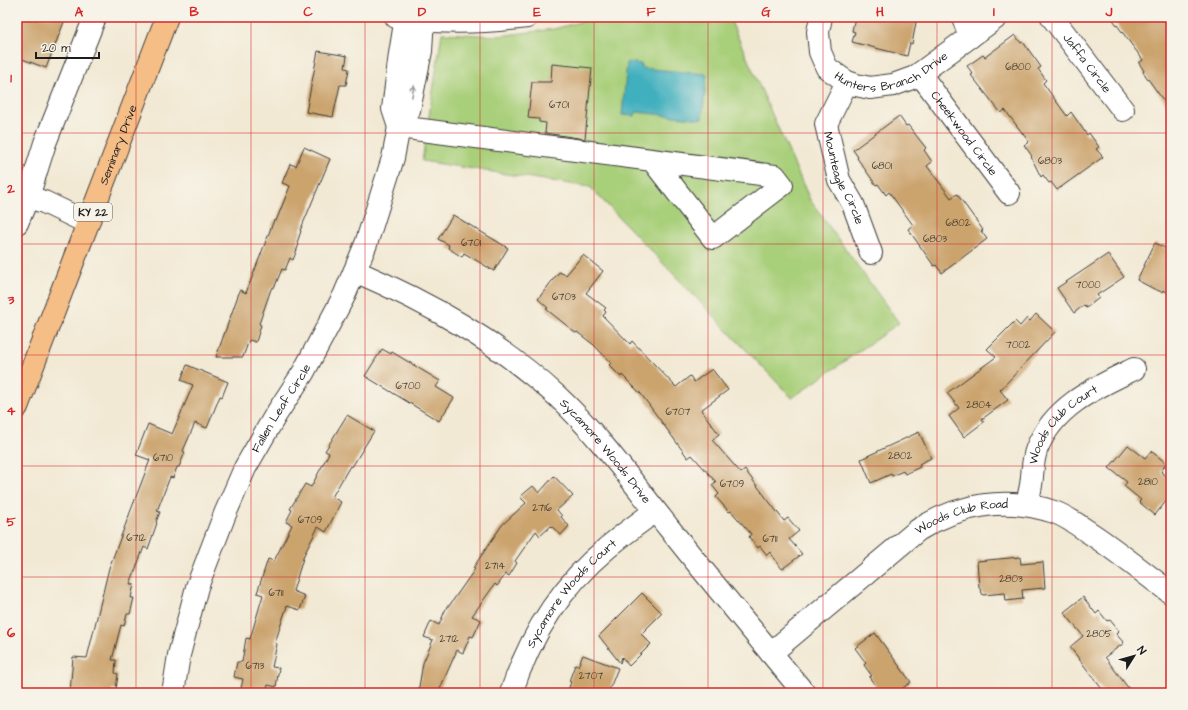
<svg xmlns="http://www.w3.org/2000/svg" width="1188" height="710" viewBox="0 0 1188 710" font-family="'Architects Daughter',sans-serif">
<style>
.green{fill:#a8cf79;stroke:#62764a}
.water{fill:#41afbe;stroke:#2e666d}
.building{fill:#cba36d}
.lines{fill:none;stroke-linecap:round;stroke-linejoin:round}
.minor-casing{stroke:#3c3b38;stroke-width:24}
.major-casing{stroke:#3c3b38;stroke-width:24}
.minor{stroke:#fff;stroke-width:22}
.major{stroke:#f6be87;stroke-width:22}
.oneway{stroke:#999}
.grid{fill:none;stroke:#d62828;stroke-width:1;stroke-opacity:0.55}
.labels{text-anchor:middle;stroke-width:3.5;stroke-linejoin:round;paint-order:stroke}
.number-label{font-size:10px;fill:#483e30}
.shield{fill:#f7f3e8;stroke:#5e5c59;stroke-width:1}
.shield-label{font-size:11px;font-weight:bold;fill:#1c1c1c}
.street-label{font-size:12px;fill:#1c1c1c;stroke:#f7f3e8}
.neatline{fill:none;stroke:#d62828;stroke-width:1.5}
.grid-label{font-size:13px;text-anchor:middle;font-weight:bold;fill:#d62828}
</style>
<rect width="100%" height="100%" fill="#f7f3e8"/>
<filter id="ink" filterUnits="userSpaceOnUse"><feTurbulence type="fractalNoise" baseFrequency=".025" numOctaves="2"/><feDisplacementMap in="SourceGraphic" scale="8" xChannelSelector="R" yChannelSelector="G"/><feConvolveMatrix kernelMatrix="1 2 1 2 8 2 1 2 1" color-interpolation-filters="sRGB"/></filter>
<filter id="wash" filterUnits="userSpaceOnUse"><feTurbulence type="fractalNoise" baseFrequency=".012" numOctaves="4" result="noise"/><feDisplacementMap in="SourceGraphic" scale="16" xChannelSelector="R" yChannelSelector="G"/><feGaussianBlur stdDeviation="0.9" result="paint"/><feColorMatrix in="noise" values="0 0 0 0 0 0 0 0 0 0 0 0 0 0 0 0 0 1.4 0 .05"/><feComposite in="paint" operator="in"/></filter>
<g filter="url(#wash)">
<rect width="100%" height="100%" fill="#f2e9d4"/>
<!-- green -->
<path class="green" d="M 598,17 L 729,17 L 810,200 L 899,323 L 792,398 L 590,187 L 422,161 L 442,33 L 498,36 L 554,29 Z"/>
<!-- water -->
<path class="water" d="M 627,62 L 642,64 L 641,68 L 707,74 L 702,119 L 636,112 L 635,116 L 622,115 Z"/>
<g id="blocks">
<!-- building -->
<path class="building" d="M 20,17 L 66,17 L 46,68 L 17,57 L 17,23 Z
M 855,17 L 917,17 L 912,44 L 910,43 L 907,56 L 852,42 L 855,32 L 852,31 Z
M 1111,17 L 1171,17 L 1171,111 L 1143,72 L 1144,71 L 1139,63 L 1143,60 Z
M 1015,35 L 1021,43 L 1023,42 L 1041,67 L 1038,69 L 1046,80 L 1043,83 L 1067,116 L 1071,112 L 1087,135 L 1089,133 L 1099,147 L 1096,149 L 1103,157 L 1057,190 L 1051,182 L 1049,183 L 1043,175 L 1041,177 L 1031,157 L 1032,156 L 1024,145 L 1029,142 L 1005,110 L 1001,113 L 971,75 L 973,74 L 967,66 L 983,55 L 985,57 Z
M 318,51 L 347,56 L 345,68 L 349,69 L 346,85 L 340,85 L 333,117 L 306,112 Z
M 552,64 L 592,68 L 585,139 L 545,133 L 546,123 L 539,122 L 539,119 L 528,118 L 532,82 L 551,82 Z
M 899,116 L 906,126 L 908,125 L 926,148 L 924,150 L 932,162 L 927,166 L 951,198 L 957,194 L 983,230 L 981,231 L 987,239 L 942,273 L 936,265 L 934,266 L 908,229 L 913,225 L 889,192 L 886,195 L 878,184 L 876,185 L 857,158 L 858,157 L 853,150 Z
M 304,147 L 330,159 L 300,231 L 301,231 L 297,243 L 299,244 L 293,260 L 290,258 L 285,270 L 282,269 L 275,286 L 271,289 L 259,324 L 261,325 L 256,342 L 249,340 L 243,357 L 216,357 L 240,290 L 246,293 L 274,220 L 276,221 L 290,186 L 282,183 L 290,164 L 296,166 Z
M 453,215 L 508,248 L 494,271 L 464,253 L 462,257 L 448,248 L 449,245 L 438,239 Z
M 1155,243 L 1171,251 L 1171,294 L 1163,290 L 1162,292 L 1154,289 L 1137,280 Z
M 1108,254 L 1124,277 L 1097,295 L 1099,298 L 1086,308 L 1084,305 L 1074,313 L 1057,288 Z
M 583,255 L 603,271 L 586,293 L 606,308 L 604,310 L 606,312 L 603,316 L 630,344 L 632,341 L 676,387 L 690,376 L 694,382 L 712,369 L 728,390 L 701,410 L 719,434 L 712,440 L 741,473 L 745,470 L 784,521 L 788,518 L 799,531 L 789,539 L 802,554 L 782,569 L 770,552 L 767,555 L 760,546 L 758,548 L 749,537 L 751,534 L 731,511 L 729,512 L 722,504 L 716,497 L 719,494 L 712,485 L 716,482 L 692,455 L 688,458 L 641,394 L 622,375 L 621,377 L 609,365 L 611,363 L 594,345 L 577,332 L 576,333 L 546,309 L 548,308 L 538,299 L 559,272 L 566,275 Z
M 1036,314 L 1055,332 L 1000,390 L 1008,400 L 982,419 L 984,422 L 964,437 L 949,416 L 959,408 L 947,393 L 996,357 L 987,349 L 1015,321 L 1020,326 L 1027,318 L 1030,321 Z
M 382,349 L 391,354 L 392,352 L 440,381 L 436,387 L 454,398 L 439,421 L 365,376 Z
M 187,365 L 228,382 L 222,397 L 220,396 L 207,428 L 195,423 L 183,451 L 185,452 L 179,467 L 177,467 L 173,478 L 170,477 L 157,511 L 160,512 L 156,522 L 157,523 L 148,549 L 144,547 L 130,584 L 134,584 L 131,598 L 134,598 L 130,614 L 127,614 L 124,626 L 121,625 L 112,660 L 116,660 L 115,673 L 118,674 L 116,690 L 112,689 L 112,693 L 70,693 L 73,657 L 87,658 L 109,568 L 150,460 L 136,455 L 148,424 L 172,434 L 193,385 L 181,380 Z
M 347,415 L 374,431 L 352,467 L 350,466 L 332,497 L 341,502 L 326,532 L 318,527 L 304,555 L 293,591 L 305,596 L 300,610 L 287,606 L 282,621 L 275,643 L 277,644 L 272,667 L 279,668 L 276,687 L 268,685 L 266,693 L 240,693 L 243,679 L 234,677 L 237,662 L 242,662 L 246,638 L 250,639 L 263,595 L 257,593 L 268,559 L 274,561 L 292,525 L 286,522 L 292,510 L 290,509 L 305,484 L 311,487 L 329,453 L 325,451 Z
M 919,432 L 931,458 L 919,464 L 920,467 L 905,474 L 903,471 L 892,476 L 891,474 L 871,483 L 861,459 Z
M 1128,445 L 1145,458 L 1151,451 L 1166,463 L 1161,472 L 1171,480 L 1171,495 L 1155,515 L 1139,502 L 1141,500 L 1124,486 L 1127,482 L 1109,468 Z
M 554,476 L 573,496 L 557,510 L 562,516 L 561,517 L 569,526 L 561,535 L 551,526 L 540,536 L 536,531 L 515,561 L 517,563 L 509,576 L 506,574 L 497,586 L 495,584 L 472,616 L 481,620 L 473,637 L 470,636 L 463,653 L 457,650 L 438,693 L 418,693 L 423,663 L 433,640 L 424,637 L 431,621 L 439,625 L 447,606 L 449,606 L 475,569 L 473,568 L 502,525 L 526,503 L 520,497 L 533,486 L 539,493 Z
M 1020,557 L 1021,564 L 1043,562 L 1045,588 L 1022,590 L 1023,599 L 1006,601 L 1005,593 L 983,595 L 979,587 L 977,561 Z
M 642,593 L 662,613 L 641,634 L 651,644 L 629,666 L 622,657 L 620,663 L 599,636 Z
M 1083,597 L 1096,614 L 1099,611 L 1107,621 L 1110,620 L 1119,631 L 1116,634 L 1124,643 L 1105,657 L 1132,693 L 1105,693 L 1070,647 L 1083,636 L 1064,612 Z
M 875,633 L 911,682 L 896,693 L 881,693 L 869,677 L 872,676 L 864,665 L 866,663 L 855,648 Z
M 583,655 L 618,668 L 608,693 L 567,693 L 571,682 L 569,681 L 575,665 L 578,666 Z"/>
</g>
</g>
<g filter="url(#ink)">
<use href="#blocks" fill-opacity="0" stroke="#3c3b38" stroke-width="1"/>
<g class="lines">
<defs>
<g id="minor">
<path d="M 396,17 C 409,20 421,20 434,21 C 466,23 495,21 527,17"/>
<path id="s1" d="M 821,17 L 818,32 L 820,52 L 827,68 L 847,82 L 856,85 L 870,88 L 893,85 L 915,77 L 997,17"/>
<path d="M 963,17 L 970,37"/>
<path id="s2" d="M 1052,17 L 1123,110"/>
<path id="s3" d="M 920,74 L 1009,193"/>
<path id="s4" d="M 847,82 L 826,124 L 839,180 L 853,204 L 871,253"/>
<path d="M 399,127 L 775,176 L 782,185 L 713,238 L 653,161"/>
<path d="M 399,127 L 393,109 L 400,54 L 406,17"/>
<path d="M 28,197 L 45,143 L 95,17"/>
<path d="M 17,223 L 28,197 L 44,202 L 88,223"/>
<path id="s5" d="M 355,271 C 429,303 497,341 557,396 C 599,435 633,483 669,528 C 713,584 759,638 804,693"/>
<path id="s6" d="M 1026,505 C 1028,499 1030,492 1031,485 C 1033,473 1032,460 1037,448 C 1055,405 1095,388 1134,369"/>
<path id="s7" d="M 771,653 L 918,530 C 959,504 1007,496 1054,512 C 1068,517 1081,527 1093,535 C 1120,553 1145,574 1171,593"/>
<path id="s8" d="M 173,693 L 179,655 L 197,587 L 225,514 L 245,468 L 275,416 L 303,373 L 344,296 L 366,244 L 393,158 L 399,127 L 409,110 L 421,51 L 423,17"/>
<path id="s9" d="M 511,693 C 530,636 560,587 607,548 C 622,535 639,523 655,511"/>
</g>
<g id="major">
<path id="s10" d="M 17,407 L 88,223 L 167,17"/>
</g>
</defs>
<!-- minor casing -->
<use href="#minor" class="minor-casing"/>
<!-- major casing -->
<use href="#major" class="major-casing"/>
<!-- minor -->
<use href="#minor" class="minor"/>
<!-- major -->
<use href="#major" class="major"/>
</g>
<!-- one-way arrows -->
<defs><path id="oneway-shaft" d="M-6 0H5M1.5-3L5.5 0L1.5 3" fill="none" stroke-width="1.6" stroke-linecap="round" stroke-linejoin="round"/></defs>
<use class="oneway" href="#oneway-shaft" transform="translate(413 91) rotate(-79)"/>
</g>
<!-- grid -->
<path class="grid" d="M 136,17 L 136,693M 251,17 L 251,693M 365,17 L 365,693M 480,17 L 480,693M 594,17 L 594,693M 708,17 L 708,693M 823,17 L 823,693M 937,17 L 937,693M 1052,17 L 1052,693M 17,133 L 1171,133M 17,244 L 1171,244M 17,355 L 1171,355M 17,466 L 1171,466M 17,577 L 1171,577"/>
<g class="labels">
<!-- number labels -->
<g class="number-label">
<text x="1018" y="70">6800</text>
<text x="559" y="108">6701</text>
<text x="1050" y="164">6803</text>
<text x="882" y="169">6801</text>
<text x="958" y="226">6802</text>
<text x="935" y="242">6803</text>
<text x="471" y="246">6701</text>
<text x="1088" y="288">7000</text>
<text x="564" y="300">6703</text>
<text x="1018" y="348">7002</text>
<text x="408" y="389">6700</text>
<text x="979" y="408">2804</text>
<text x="678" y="415">6707</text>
<text x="900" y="459">2802</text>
<text x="163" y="461">6710</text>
<text x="1148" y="485">2810</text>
<text x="732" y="487">6709</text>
<text x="542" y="511">2716</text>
<text x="310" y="523">6709</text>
<text x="136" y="541">6712</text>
<text x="770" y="542">6711</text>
<text x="495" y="569">2714</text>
<text x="1011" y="582">2803</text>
<text x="276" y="596">6711</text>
<text x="1099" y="637">2805</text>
<text x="449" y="642">2712</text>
<text x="255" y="669">6713</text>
<text x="591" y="679">2707</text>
</g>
<!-- shield labels -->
<rect class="shield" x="74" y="203" width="38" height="18" rx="3"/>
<g class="shield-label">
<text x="93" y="216">KY 22</text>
</g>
<!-- street labels -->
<g class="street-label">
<text dy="4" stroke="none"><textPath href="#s1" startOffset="125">Hunters Branch Drive</textPath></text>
<text dy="4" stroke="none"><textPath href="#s2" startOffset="58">Jaffa Circle</textPath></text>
<text dy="4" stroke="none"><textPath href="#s3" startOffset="74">Cheekwood Circle</textPath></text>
<text dy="4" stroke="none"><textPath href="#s10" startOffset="281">Seminary Drive</textPath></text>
<text dy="4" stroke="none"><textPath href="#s4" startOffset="104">Mounteagle Circle</textPath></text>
<text dy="4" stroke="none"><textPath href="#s8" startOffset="307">Fallen Leaf Circle</textPath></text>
<text dy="4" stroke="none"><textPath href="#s6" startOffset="93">Woods Club Court</textPath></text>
<text dy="4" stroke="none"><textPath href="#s5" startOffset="312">Sycamore Woods Drive</textPath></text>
<text dy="4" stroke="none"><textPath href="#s7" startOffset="238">Woods Club Road</textPath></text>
<text dy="4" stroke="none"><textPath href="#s9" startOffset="118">Sycamore Woods Court</textPath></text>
</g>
</g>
<!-- margin -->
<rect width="1188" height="710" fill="none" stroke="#f7f3e8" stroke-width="44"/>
<!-- north arrow -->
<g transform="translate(1134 656) rotate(53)" stroke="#f7f3e8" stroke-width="3" paint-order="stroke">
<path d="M0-3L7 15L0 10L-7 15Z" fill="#1c1c1c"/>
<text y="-6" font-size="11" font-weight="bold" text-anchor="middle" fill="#1c1c1c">N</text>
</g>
<!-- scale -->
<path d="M36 52v6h63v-6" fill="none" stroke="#1c1c1c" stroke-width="2"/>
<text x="42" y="52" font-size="12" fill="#1c1c1c" stroke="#f7f3e8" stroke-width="3" paint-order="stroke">20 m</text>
<rect x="22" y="22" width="1144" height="666" class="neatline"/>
<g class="grid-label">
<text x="79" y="16">A</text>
<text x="194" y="16">B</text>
<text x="308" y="16">C</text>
<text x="422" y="16">D</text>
<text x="537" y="16">E</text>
<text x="651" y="16">F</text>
<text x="766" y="16">G</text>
<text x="880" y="16">H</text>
<text x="994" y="16">I</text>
<text x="1109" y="16">J</text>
<text x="11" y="82">1</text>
<text x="11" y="193">2</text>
<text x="11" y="304">3</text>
<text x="11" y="415">4</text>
<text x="11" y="526">5</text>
<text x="11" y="637">6</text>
</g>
</svg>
